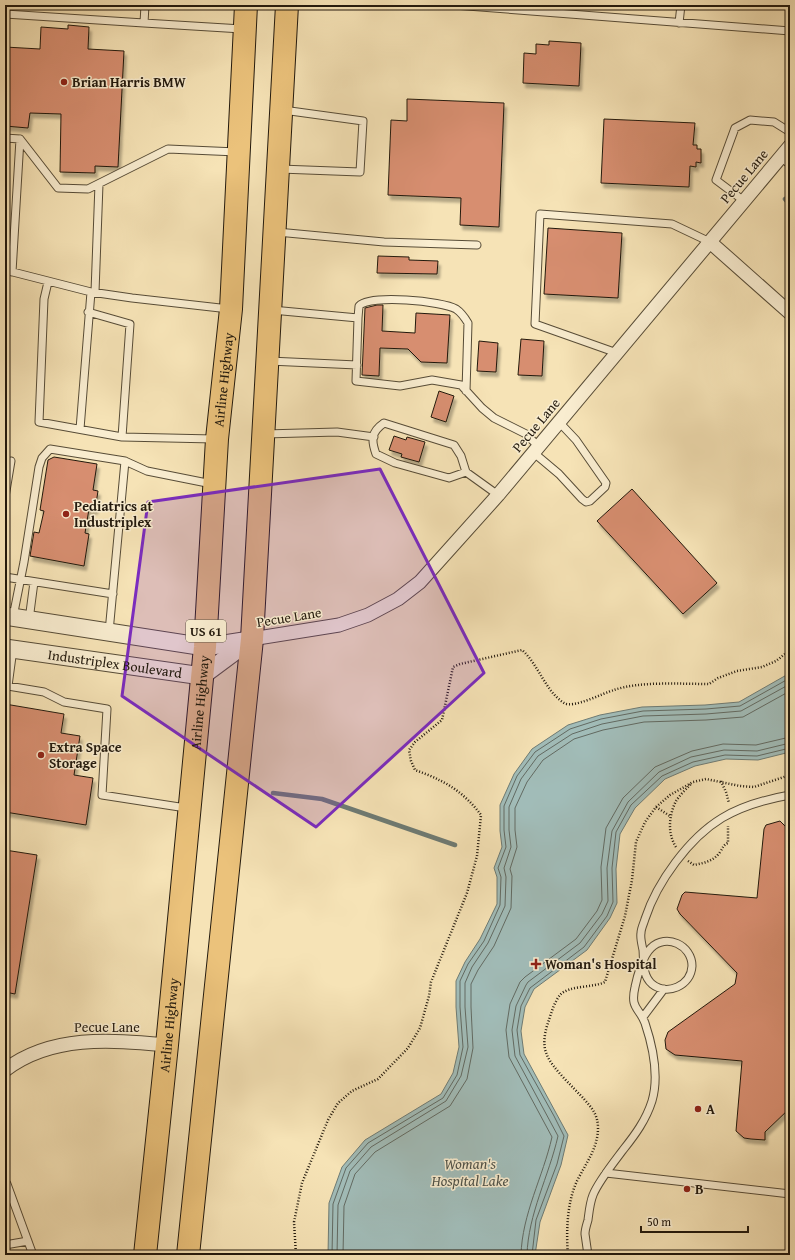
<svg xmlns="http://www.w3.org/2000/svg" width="795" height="1260" viewBox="0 0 795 1260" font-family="'Gentium Book Plus',serif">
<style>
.water{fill:#a1bcb8;stroke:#6e7b74}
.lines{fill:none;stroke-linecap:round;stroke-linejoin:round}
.shore{stroke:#626a62;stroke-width:1}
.stream{stroke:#6e7b74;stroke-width:4.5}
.building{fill:#d78e70;stroke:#22190d;filter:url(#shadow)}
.service-casing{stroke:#574c37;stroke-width:9}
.minor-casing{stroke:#574c37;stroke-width:15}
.tertiary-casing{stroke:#574c37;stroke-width:19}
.trunk-casing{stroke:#22190d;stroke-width:24}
.path{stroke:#22190d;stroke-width:2.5;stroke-dasharray:1 2;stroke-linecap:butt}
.service{stroke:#f9edd0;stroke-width:7}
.minor{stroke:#f9edd0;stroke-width:13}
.tertiary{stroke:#f9edd0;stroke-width:17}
.trunk{stroke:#ebc27b;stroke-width:22}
.marked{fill:#7b2cbf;fill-opacity:0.2;stroke:#7b2cbf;stroke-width:3;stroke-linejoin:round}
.poi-dot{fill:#8f2418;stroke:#f9edd0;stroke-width:1.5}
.labels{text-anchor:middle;stroke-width:3;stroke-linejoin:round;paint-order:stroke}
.shield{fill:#f9edd0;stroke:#625948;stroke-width:1}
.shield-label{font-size:13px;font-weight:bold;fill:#22190d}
.poi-label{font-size:14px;font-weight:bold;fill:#22190d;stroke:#f9edd0;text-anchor:start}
.street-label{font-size:14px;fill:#22190d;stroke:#f9edd0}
.water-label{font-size:15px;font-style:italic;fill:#4e5249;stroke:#f9edd0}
</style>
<defs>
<filter id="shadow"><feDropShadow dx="2.5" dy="4.5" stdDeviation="1" flood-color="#0004"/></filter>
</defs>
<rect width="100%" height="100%" fill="#f6e3b6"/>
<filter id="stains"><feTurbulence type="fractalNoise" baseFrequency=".005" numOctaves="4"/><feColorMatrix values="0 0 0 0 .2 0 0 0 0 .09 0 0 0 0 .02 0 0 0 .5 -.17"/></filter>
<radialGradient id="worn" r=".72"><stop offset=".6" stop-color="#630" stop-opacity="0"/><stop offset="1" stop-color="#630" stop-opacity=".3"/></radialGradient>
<!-- water -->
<path class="water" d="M 790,673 L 790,752 L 758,760 L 726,759 L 695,766 L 665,779 L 635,808 L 620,834 L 616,869 L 617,903 L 610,918 L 587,950 L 534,989 L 525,1007 L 521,1031 L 524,1054 L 568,1135 L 561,1165 L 540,1222 L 535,1255 L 328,1255 L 329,1203 L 342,1167 L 365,1140 L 441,1094 L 453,1073 L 459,1047 L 456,1007 L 456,981 L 465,962 L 480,939 L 497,904 L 497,877 L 494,868 L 502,847 L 500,831 L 500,805 L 514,774 L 532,749 L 568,725 L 600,715 L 642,707 L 705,705 L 739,702 Z"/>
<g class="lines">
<!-- shore -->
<path class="shore" d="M 332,1255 L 333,1204 L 346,1168 L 368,1143 L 443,1098 L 457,1075 L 463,1047 L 460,1007 L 460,981 L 468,964 L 484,941 L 500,905 L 501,877 L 498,868 L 506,847 L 504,830 L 504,806 L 517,776 L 535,752 L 570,729 L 601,719 L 643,711 L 706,709 L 740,706 L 790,678
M 337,1255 L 338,1205 L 350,1171 L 371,1147 L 446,1101 L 461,1076 L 468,1047 L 465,1007 L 465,983 L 472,967 L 488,943 L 505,906 L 506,877 L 504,868 L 511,847 L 509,830 L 509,807 L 521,779 L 538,756 L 572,734 L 602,724 L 643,716 L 706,714 L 741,711 L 790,684
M 343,1255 L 344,1206 L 355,1174 L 375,1152 L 450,1106 L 467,1079 L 473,1048 L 471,1007 L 471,984 L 478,970 L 494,946 L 511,908 L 512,876 L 510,869 L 517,847 L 515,830 L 515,808 L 527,782 L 543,760 L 574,739 L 603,730 L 644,722 L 706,720 L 743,717 L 790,691
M 521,1255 C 522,1214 543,1177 552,1137 L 509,1057 L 506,1030 L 510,1004 L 520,982 L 525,977 L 576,939 L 597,911 L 602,900 L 601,867 L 606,828 L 623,798 L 655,767 L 692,751 L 723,744 L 756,745 L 790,737
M 527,1255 C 528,1214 549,1176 558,1136 L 515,1056 L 512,1030 L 516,1006 L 526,985 L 528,982 L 580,943 L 602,914 L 608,901 L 607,868 L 612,831 L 628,802 L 659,772 L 691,757 L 724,750 L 757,751 L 790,743
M 532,1255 L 536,1220 L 557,1164 L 564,1136 L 554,1116 L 520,1055 L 517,1030 L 521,1006 L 530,988 L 584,947 L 607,916 L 613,902 L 612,868 L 616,832 L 631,805 L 662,776 L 693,762 L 725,755 L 757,756 L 790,748"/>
<!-- stream -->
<path class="stream" d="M 785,199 L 790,205
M 273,793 L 322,799 L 455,845"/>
</g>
<!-- building -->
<path class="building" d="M 68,25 L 89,27 L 88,49 L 124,51 L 118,167 L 95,166 L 95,173 L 60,172 L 61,114 L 30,113 L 28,128 L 5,126 L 5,47 L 40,49 L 41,27 L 68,29 Z
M 549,41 L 581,43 L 579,86 L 523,83 L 524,53 L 536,54 L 536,44 L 549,45 Z
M 407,99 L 504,103 L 499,227 L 460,225 L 461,198 L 388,195 L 391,120 L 407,121 Z
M 604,119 L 695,123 L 693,145 L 697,145 L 697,149 L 701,149 L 701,163 L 696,162 L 696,167 L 690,166 L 689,187 L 601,183 Z
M 548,228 L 622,233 L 618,298 L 544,294 Z
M 378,256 L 409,257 L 409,260 L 438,261 L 437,274 L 377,273 Z
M 377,305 L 383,305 L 382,331 L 415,333 L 416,313 L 450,315 L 447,363 L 421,362 L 408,349 L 380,348 L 379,376 L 362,375 L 365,308 Z
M 521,339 L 544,341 L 542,376 L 518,375 Z
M 479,341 L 498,343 L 496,372 L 477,371 Z
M 439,391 L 454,396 L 446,422 L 431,417 Z
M 394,436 L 406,440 L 407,437 L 425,442 L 419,462 L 401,457 L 402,454 L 389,450 Z
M 54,457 L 97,464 L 93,490 L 98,491 L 95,510 L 89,509 L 85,533 L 89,534 L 84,566 L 30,556 L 34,532 L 39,533 L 44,511 L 40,510 L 48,460 Z
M 632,489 L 717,583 L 683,614 L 597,521 Z
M 5,704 L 64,714 L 61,733 L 80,736 L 74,775 L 93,778 L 86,825 L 5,812 Z
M 780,821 L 790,831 L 790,1108 L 765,1132 L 765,1140 L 751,1139 L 744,1138 L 736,1131 L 742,1061 L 675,1055 L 666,1049 L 665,1040 L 668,1032 L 735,984 L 737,973 L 680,914 L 677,909 L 682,895 L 685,892 L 757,898 L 764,829 L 766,825 Z
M 5,850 L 37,855 L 15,994 L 5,992 Z"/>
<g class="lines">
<defs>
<path id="service" d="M 145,5 L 144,23 L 242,29
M 454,5 L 790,31
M 5,14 L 144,23
M 679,23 L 681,5
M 5,138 L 20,139 L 12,272
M 20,139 L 58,188 L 88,189 L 168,149 L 237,152
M 781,157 L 790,165
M 280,169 L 360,172 L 363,121 L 283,110
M 744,201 L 716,180 L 735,128 L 750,120 L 774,122 L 790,132
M 277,232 L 384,242 L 477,245
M 5,270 L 91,292 L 132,298 L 229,309
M 48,282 L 44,299 L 39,422 L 122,437 L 214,439
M 95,292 L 99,184
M 272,310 L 358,318 L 356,381 L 400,386 L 432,380 L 461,385 L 482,408 L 494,418 L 526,434 L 539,447
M 88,312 L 130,324 L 122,437
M 358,318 L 359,306 C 370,294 442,301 456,309 C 462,313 465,318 468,323 L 466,391
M 617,353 L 535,324 L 540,214 L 672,224 L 710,242
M 269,361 L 357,365
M 80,429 L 91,292
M 265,434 L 337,432 L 374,437
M 534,453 L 559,474 L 582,499 L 586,502 L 590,501 L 605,487 L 606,483 L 576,440 L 559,422
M 466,472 L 449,478 L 395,463 L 376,454 C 371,440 371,432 384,423 L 454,445 L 461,456 L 466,472 L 498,495
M 5,497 L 11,461
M 5,577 L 113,594
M 13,617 L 24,562 L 39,467 L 42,458 L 50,449 L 125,461
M 29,620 L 34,582
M 109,632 L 125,461 L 147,471 L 212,484
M 13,649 L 8,686 L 44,692 L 64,702 L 107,709 L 102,795 L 186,808
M 643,1017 L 664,989
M 606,1173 L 790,1194
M 5,1181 L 7,1184 L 33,1255
M 5,1245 L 28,1241
M 588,1255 C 587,1248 586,1241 585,1234 C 585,1229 587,1224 588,1220 C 589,1212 590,1202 593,1195 C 598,1182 614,1162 623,1150 C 635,1135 646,1120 652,1101 C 659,1077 653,1047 645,1023 C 639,1007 630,1009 635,987 C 637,977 643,955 651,948 C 666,933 692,945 692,966 C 691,986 667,996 652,984 C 642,975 644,962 643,950 C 642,945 640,938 641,933 C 641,928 644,923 645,919 C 657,882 689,838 722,818 C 742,806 767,799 790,795"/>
<path id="minor" d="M 710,242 L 790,313
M 252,639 L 339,625 L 368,615 L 398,599 L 420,582 L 498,495 L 790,146
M 5,1070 C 52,1034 112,1040 167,1045"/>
<g id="tertiary">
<path d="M 5,616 L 205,647 L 250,640"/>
<path id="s1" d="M 5,648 L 202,676 L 252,639"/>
</g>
<g id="trunk">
<path id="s2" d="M 145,1255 L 167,1045 L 205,647 L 217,439 L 231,309 L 246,5"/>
<path d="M 188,1255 L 252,639 L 287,5"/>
</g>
</defs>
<!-- service casing -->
<use href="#service" class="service-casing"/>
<!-- minor casing -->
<use href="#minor" class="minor-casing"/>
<!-- tertiary casing -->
<use href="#tertiary" class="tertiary-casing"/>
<!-- trunk casing -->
<use href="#trunk" class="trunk-casing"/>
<!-- path -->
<path class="path" d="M 721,781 L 726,792 L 729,803
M 656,807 L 670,816
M 676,847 C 667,833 669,815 676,801 C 680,795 686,789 691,784
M 688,861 L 694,865 C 704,863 714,861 720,852 C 723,848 723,845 728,843 L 728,826
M 296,1255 L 294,1222 L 302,1183 L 328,1120 L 338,1103 L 352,1091 L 378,1079 L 408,1048 L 420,1028 L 429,996 L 431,982 L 467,893 L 477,856 L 481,815 C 471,801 455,787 439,780 C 432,776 423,773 415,770 L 411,761 L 409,750 L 415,742 L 442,720 L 453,667 L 460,664 L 522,650 C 539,665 545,691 564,703 C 573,709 603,693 614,690 C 640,681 680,684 709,684 L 718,678 L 737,671 L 762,667 L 776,661 L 790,650
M 568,1255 C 566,1232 567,1202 577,1181 C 586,1163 598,1148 598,1128 C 598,1115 592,1108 584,1099 C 574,1088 552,1068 547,1055 C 542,1045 545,1030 549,1020 C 551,1013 555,1001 560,995 C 569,985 593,988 605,982 L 625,916 L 632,880 L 636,842 L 645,822 L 656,807 L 670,795 L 693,782 L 706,779 L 740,786 L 754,787 L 790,775"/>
<!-- service -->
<use href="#service" class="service"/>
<!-- minor -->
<use href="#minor" class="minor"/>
<!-- tertiary -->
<use href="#tertiary" class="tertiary"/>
<!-- trunk -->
<use href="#trunk" class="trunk"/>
</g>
<!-- marked area -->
<path class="marked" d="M 380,469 L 484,673 L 316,827 L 122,696 L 148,502 Z"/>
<!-- markers -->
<g class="poi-dot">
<circle cx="64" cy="82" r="4"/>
<circle cx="66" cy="514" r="4"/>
<circle cx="41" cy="755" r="4"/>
<path d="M534 958h4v4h4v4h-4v4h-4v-4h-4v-4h4z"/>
<circle cx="698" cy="1109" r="4"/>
<circle cx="687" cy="1189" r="4"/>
</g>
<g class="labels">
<!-- shield labels -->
<rect class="shield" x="186" y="620" width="40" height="22" rx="3"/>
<g class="shield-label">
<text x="206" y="636">US 61</text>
</g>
<!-- poi labels -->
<g class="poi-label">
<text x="72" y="87">Brian Harris BMW</text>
<text x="74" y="511">Pediatrics at<tspan x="74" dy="16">Industriplex</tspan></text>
<text x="49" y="752">Extra Space<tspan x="49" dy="16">Storage</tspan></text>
<text x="545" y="969">Woman's Hospital</text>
<text x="706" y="1114">A</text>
<text x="695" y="1194">B</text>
</g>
<!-- street labels -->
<g class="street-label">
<text transform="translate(744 176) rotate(-50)" y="5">Pecue Lane</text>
<text dy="5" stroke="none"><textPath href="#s2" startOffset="879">Airline Highway</textPath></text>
<text transform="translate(536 425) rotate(-50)" y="5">Pecue Lane</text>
<text transform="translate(289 617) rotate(-9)" y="5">Pecue Lane</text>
<text dy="5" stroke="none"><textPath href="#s1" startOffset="111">Industriplex Boulevard</textPath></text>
<text dy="5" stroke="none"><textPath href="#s2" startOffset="555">Airline Highway</textPath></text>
<text dy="5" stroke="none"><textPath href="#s2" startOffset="231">Airline Highway</textPath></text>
<text x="107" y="1032">Pecue Lane</text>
</g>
<!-- water labels -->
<g class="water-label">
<text x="470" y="1169">Woman's<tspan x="470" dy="17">Hospital Lake</tspan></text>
</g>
</g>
<!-- margin -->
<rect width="795" height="1260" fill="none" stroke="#f6e3b6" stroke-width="20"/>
<rect x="6" y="6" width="783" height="1248" fill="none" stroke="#22190d" stroke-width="2"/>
<rect x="10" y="10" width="775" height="1240" fill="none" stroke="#22190d"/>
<!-- scale -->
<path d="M641 1226v6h107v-6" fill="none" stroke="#22190d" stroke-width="2"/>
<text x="647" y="1226" font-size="12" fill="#22190d" stroke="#f9edd0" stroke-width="3" paint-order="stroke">50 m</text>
<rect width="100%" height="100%" filter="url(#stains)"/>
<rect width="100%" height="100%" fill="url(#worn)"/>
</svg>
